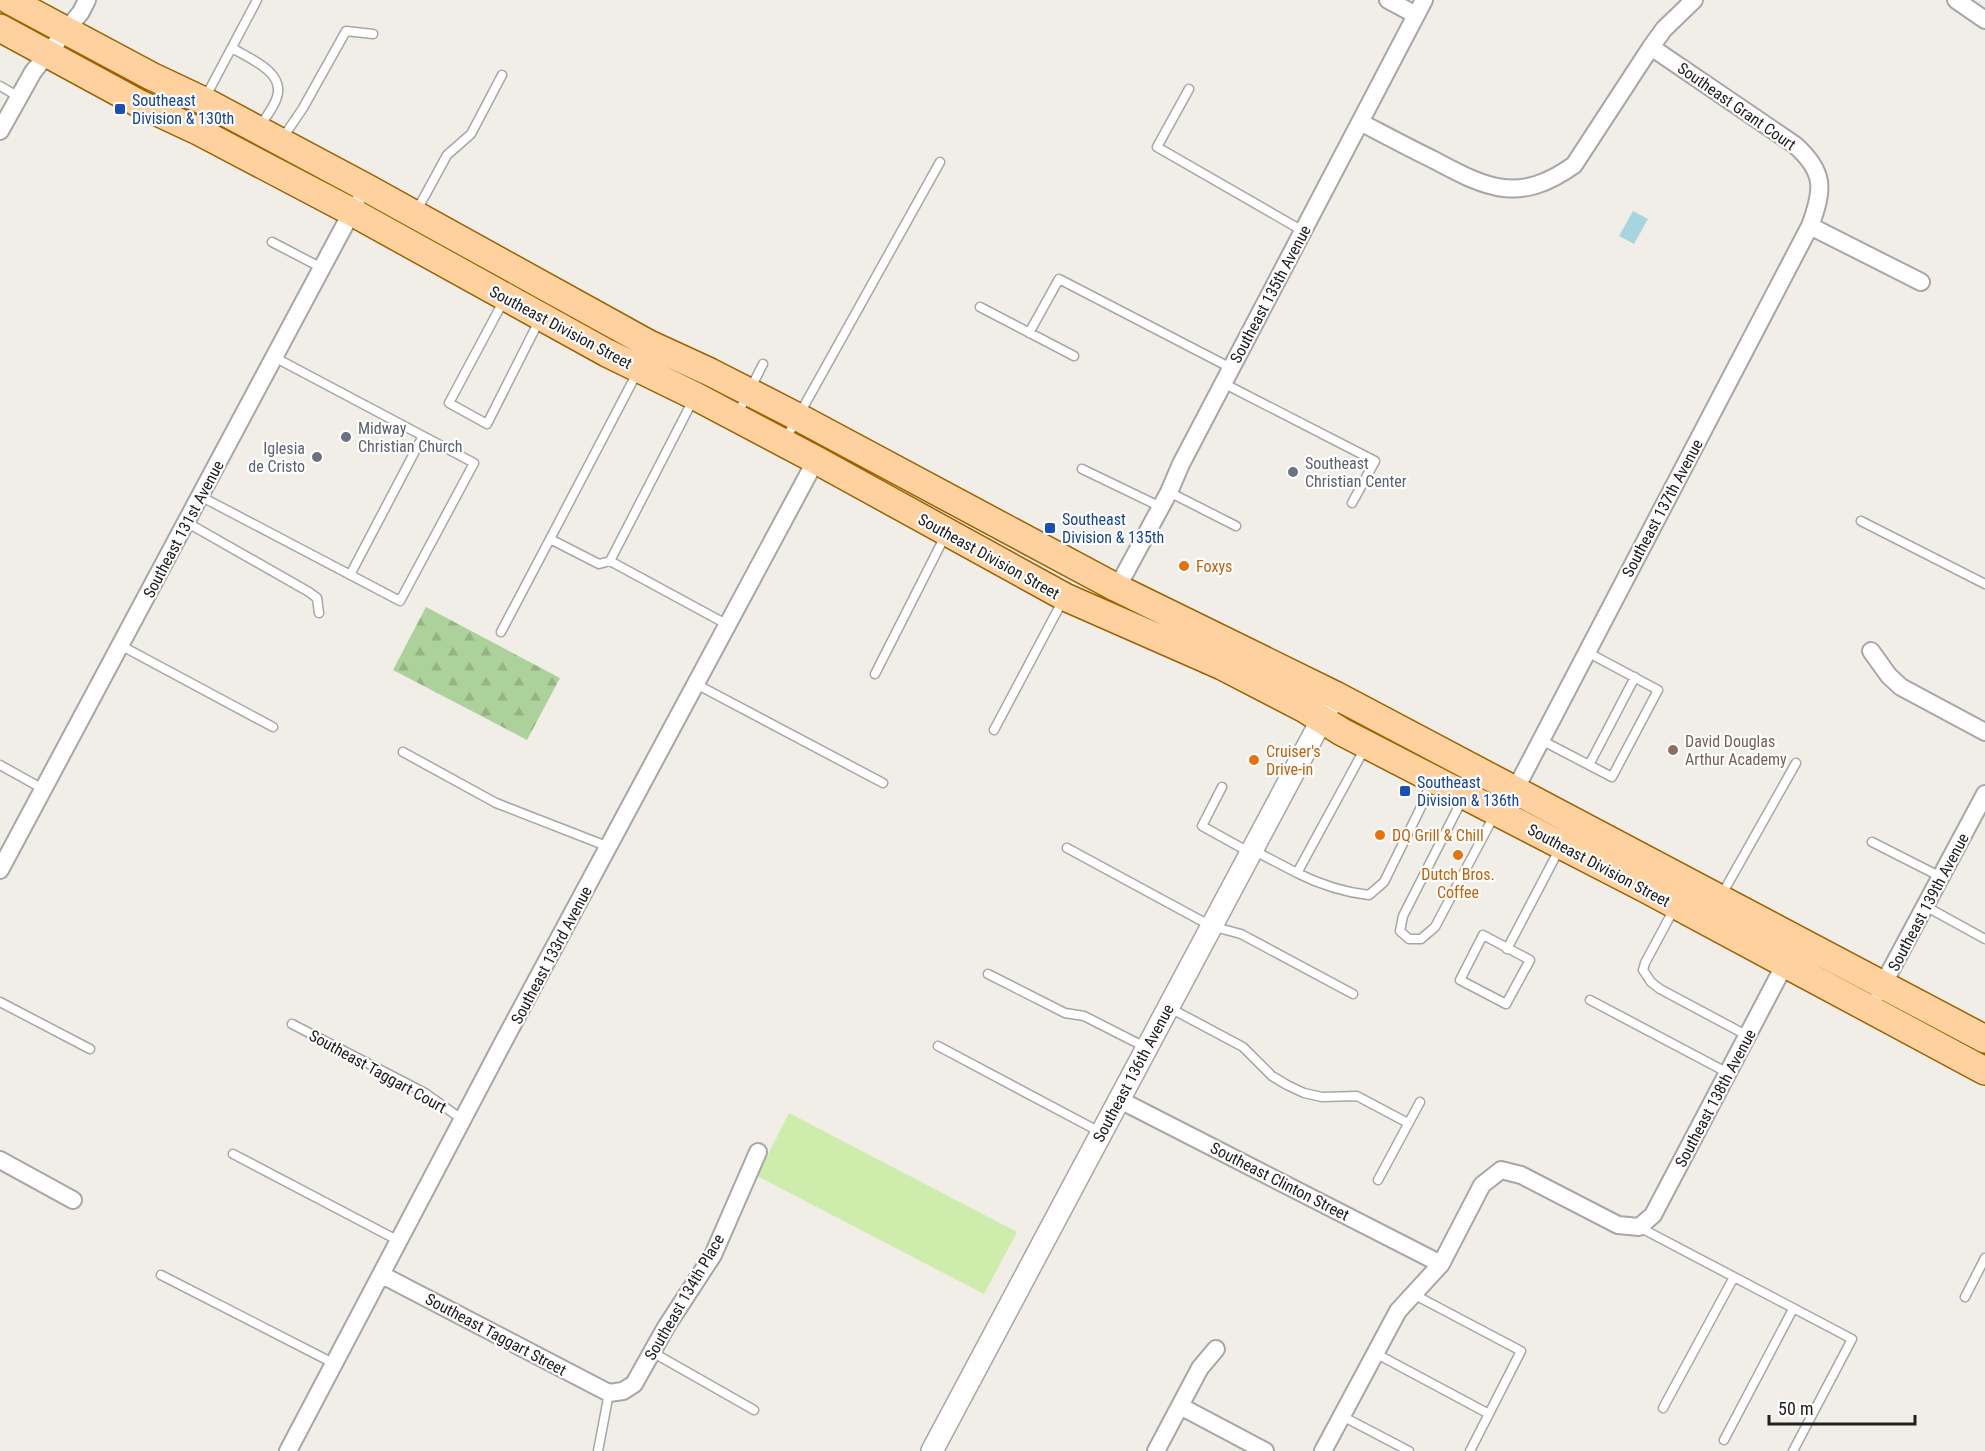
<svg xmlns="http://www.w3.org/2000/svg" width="1985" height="1451" viewBox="0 0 1985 1451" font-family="'Roboto Condensed',sans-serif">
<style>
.grass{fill:#ceecac}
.forest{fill:url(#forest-firs)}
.water{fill:#a7d5df}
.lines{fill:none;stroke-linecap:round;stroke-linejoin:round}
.service-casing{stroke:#a7a7a7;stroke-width:11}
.minor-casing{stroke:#a7a7a7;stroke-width:20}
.tertiary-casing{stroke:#a7a7a7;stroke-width:24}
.primary-casing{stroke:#9d6200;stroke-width:30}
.service{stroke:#fff;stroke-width:8}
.minor{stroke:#fff;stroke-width:16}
.tertiary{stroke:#fff;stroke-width:21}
.primary{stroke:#fed19f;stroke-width:27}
.transit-dot{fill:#1a4fb4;stroke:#fff;stroke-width:2}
.worship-dot{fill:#6b7280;stroke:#fff;stroke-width:2}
.food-dot{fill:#e8710a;stroke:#fff;stroke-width:2}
.education-dot{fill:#8d6e63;stroke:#fff;stroke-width:2}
.labels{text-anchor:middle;stroke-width:4.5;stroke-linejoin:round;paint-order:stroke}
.transit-label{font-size:16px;fill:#164399;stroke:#fff;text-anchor:start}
.street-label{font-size:16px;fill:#202020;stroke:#fff}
.worship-label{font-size:16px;fill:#5b616d;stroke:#fff;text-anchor:start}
.food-label{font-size:16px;fill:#c56008;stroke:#fff;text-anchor:start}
.education-label{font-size:16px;fill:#785e54;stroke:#fff;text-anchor:start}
</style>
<defs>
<pattern id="forest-firs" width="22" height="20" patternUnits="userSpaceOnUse" patternTransform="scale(1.5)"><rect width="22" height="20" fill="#add19b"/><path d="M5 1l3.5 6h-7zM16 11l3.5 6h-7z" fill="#95b385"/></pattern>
</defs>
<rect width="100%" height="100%" fill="#f1ede7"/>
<!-- grass -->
<path class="grass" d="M 789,1113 L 1017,1232 L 984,1294 L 757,1176 Z"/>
<!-- forest -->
<path class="forest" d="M 426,607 L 560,678 L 527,740 L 393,670 Z"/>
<!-- water -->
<path class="water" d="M 1633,211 L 1648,219 L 1634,244 L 1619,236 Z"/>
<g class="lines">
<defs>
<path id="service" d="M 232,48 C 250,59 285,72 277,97 C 274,107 266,117 260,126
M 0,86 L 19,97
M 1189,89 L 1157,147 L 1303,231
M 205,98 L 257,0
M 282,139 L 303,108 L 346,31 L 373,34
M 416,212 L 447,155 L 471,134 L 502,75
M 272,242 L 322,268
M 504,300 L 449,403 L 487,424 L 540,319
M 980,307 L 1074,356
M 1029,333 L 1059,279 L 1231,368
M 638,371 L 550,539 L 599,564 L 610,561 L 693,400
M 1223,383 L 1375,461 L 1352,503
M 737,415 L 763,364
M 785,440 L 940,162
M 1082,469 L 1161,507
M 1169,492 L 1236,526
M 200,496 L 400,601 L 474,463 L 274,357
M 1861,521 L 1985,584
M 186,522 L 309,592 L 317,598 L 319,613
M 610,561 L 728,625
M 350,575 L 423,436
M 501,632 L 550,539
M 120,645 L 273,727
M 875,674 L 945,536
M 696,684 L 883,783
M 994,730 L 1063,600
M 1541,740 L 1612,777 L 1658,690 L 1587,652
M 403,752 L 496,803 L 609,847
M 0,765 L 43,789
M 1589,765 L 1635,677
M 1222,787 L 1202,826 L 1249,852
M 1463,798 L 1403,916 L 1400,931 L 1409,939 L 1421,939 L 1435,927 L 1495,814
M 1872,842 L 1941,877
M 1067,848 L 1211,926 L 1241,934 L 1353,994
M 1253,850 L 1297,873 L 1365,748
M 1297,873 C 1321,885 1342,892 1369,895 L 1384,882 L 1422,805 L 1431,782
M 1721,896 L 1796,763
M 1925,906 L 1985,939
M 1674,909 L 1645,963 L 1643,970 L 1651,982 L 1660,989 L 1748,1036
M 1483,935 L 1530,960 L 1506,1004 L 1460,980 Z
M 1507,949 L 1560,848
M 988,974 L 1065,1013 L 1084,1016 L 1145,1047
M 1590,1000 L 1728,1073
M 0,1002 L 90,1049
M 1168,1007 L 1243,1047 L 1272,1076 L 1287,1085 L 1304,1093 L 1322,1097 L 1357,1096 L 1408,1123
M 292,1024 L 425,1093 L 463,1120
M 938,1046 L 1100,1132
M 233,1154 L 399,1241
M 1378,1180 L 1420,1102
M 1639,1227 L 1852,1339 L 1793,1451
M 161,1275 L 335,1364
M 1413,1294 L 1521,1351 L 1470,1451
M 1965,1297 L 1985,1258
M 652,1352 L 754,1410
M 1375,1353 L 1489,1414
M 1663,1408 L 1734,1277
M 1342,1416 L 1409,1451
M 1724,1440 L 1793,1309
M 598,1451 L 609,1393"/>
<path id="minor" d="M 1388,0 L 1416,15
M 1956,0 L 1985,20
M 1360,122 C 1385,135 1409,148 1434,160 C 1488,189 1519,204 1574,165 L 1651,47 L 1664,29 L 1694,0
M 0,131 L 33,72 L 81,12 L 87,0
M 1810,226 L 1921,282
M 1117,588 L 1169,492 L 1181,464 L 1424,0
M 1871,651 L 1889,676 L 1901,687 L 1985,732
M 1515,790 L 1810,226 C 1824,189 1825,172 1795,145 L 1651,47
M 0,870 L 356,204
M 1879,992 L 1985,794
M 1118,1099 L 1441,1264
M 0,1160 L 73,1200
M 382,1275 L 609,1393 L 623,1391 L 634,1384 L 666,1327 L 713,1255 L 758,1152
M 1180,1406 L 1265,1451
M 288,1451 L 507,1035 L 816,460
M 1156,1451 L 1200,1368 L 1216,1349
M 1323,1451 L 1398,1311 L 1441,1264 L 1482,1185 L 1501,1170 L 1521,1175 L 1618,1225 L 1639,1227 L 1653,1215 L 1785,964"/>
<path id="tertiary" d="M 932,1451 L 1329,706"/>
<path id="primary" d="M 9,0 L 151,76 L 204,101 L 365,187 L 649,344 L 710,372 L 798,417 L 1117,588 L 1335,695 L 1985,1039
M 0,28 L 140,104 L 200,132 L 352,212 L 607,353 L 695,396 L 816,460 L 1065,597 L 1222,666 L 1305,709 L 1342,732 L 1646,889 L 1985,1071"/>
</defs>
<!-- service casing -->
<use href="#service" class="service-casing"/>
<!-- minor casing -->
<use href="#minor" class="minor-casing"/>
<!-- tertiary casing -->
<use href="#tertiary" class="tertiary-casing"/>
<!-- primary casing -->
<use href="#primary" class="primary-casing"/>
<!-- service -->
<use href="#service" class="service"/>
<!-- minor -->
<use href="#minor" class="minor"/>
<!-- tertiary -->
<use href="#tertiary" class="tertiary"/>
<!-- primary -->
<use href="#primary" class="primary"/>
</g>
<!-- markers -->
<g class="transit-dot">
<rect x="114" y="103" width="12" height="12" rx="3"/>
<rect x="1044" y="522" width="12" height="12" rx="3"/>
<rect x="1399" y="785" width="12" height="12" rx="3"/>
</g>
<g class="worship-dot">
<circle cx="346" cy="437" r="6"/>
<circle cx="317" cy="457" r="6"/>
<circle cx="1293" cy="472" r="6"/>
</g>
<g class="food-dot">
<circle cx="1184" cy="566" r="6"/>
<circle cx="1254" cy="760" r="6"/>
<circle cx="1380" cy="835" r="6"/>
<circle cx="1458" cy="855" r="6"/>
</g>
<circle class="education-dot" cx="1673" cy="750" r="6"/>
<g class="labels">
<!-- transit labels -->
<g class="transit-label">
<text x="132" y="106">Southeast<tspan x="132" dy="18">Division &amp; 130th</tspan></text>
<text x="1062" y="525">Southeast<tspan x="1062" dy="18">Division &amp; 135th</tspan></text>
<text x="1417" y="788">Southeast<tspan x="1417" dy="18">Division &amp; 136th</tspan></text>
</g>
<!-- street labels -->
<g class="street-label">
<text transform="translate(1737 106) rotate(35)" y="6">Southeast Grant Court</text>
<text transform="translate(1270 294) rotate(-62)" y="6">Southeast 135th Avenue</text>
<text transform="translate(561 327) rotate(28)" y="6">Southeast Division Street</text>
<text transform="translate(1662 508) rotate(-62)" y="6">Southeast 137th Avenue</text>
<text transform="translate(183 529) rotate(-62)" y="6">Southeast 131st Avenue</text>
<text transform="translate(989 556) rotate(29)" y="6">Southeast Division Street</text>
<text transform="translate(1599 865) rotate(28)" y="6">Southeast Division Street</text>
<text transform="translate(1928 902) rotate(-62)" y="6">Southeast 139th Avenue</text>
<text transform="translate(551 955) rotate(-62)" y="6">Southeast 133rd Avenue</text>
<text transform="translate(378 1071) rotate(29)" y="6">Southeast Taggart Court</text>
<text transform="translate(1133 1073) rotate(-62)" y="6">Southeast 136th Avenue</text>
<text transform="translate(1715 1098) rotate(-62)" y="6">Southeast 138th Avenue</text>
<text transform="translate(1280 1181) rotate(27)" y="6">Southeast Clinton Street</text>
<text transform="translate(684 1297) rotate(-60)" y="6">Southeast 134th Place</text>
<text transform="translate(496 1334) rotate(28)" y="6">Southeast Taggart Street</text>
</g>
<!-- worship labels -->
<g class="worship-label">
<text x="358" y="434">Midway<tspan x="358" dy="18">Christian Church</tspan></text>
<text x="305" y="454" text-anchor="end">Iglesia<tspan x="305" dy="18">de Cristo</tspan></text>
<text x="1305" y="469">Southeast<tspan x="1305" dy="18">Christian Center</tspan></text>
</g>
<!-- food labels -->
<g class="food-label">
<text x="1196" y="572">Foxys</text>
<text x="1266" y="757">Cruiser's<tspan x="1266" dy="18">Drive-in</tspan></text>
<text x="1392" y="841">DQ Grill &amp; Chill</text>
<text x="1458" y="880" text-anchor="middle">Dutch Bros.<tspan x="1458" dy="18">Coffee</tspan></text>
</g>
<!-- education labels -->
<g class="education-label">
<text x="1685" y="747">David Douglas<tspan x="1685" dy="18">Arthur Academy</tspan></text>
</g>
</g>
<!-- scale -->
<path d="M1769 1415v9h146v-9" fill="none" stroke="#202020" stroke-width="3"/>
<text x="1778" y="1415" font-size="18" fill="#202020" stroke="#ffffff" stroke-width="4.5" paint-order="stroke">50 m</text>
</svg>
